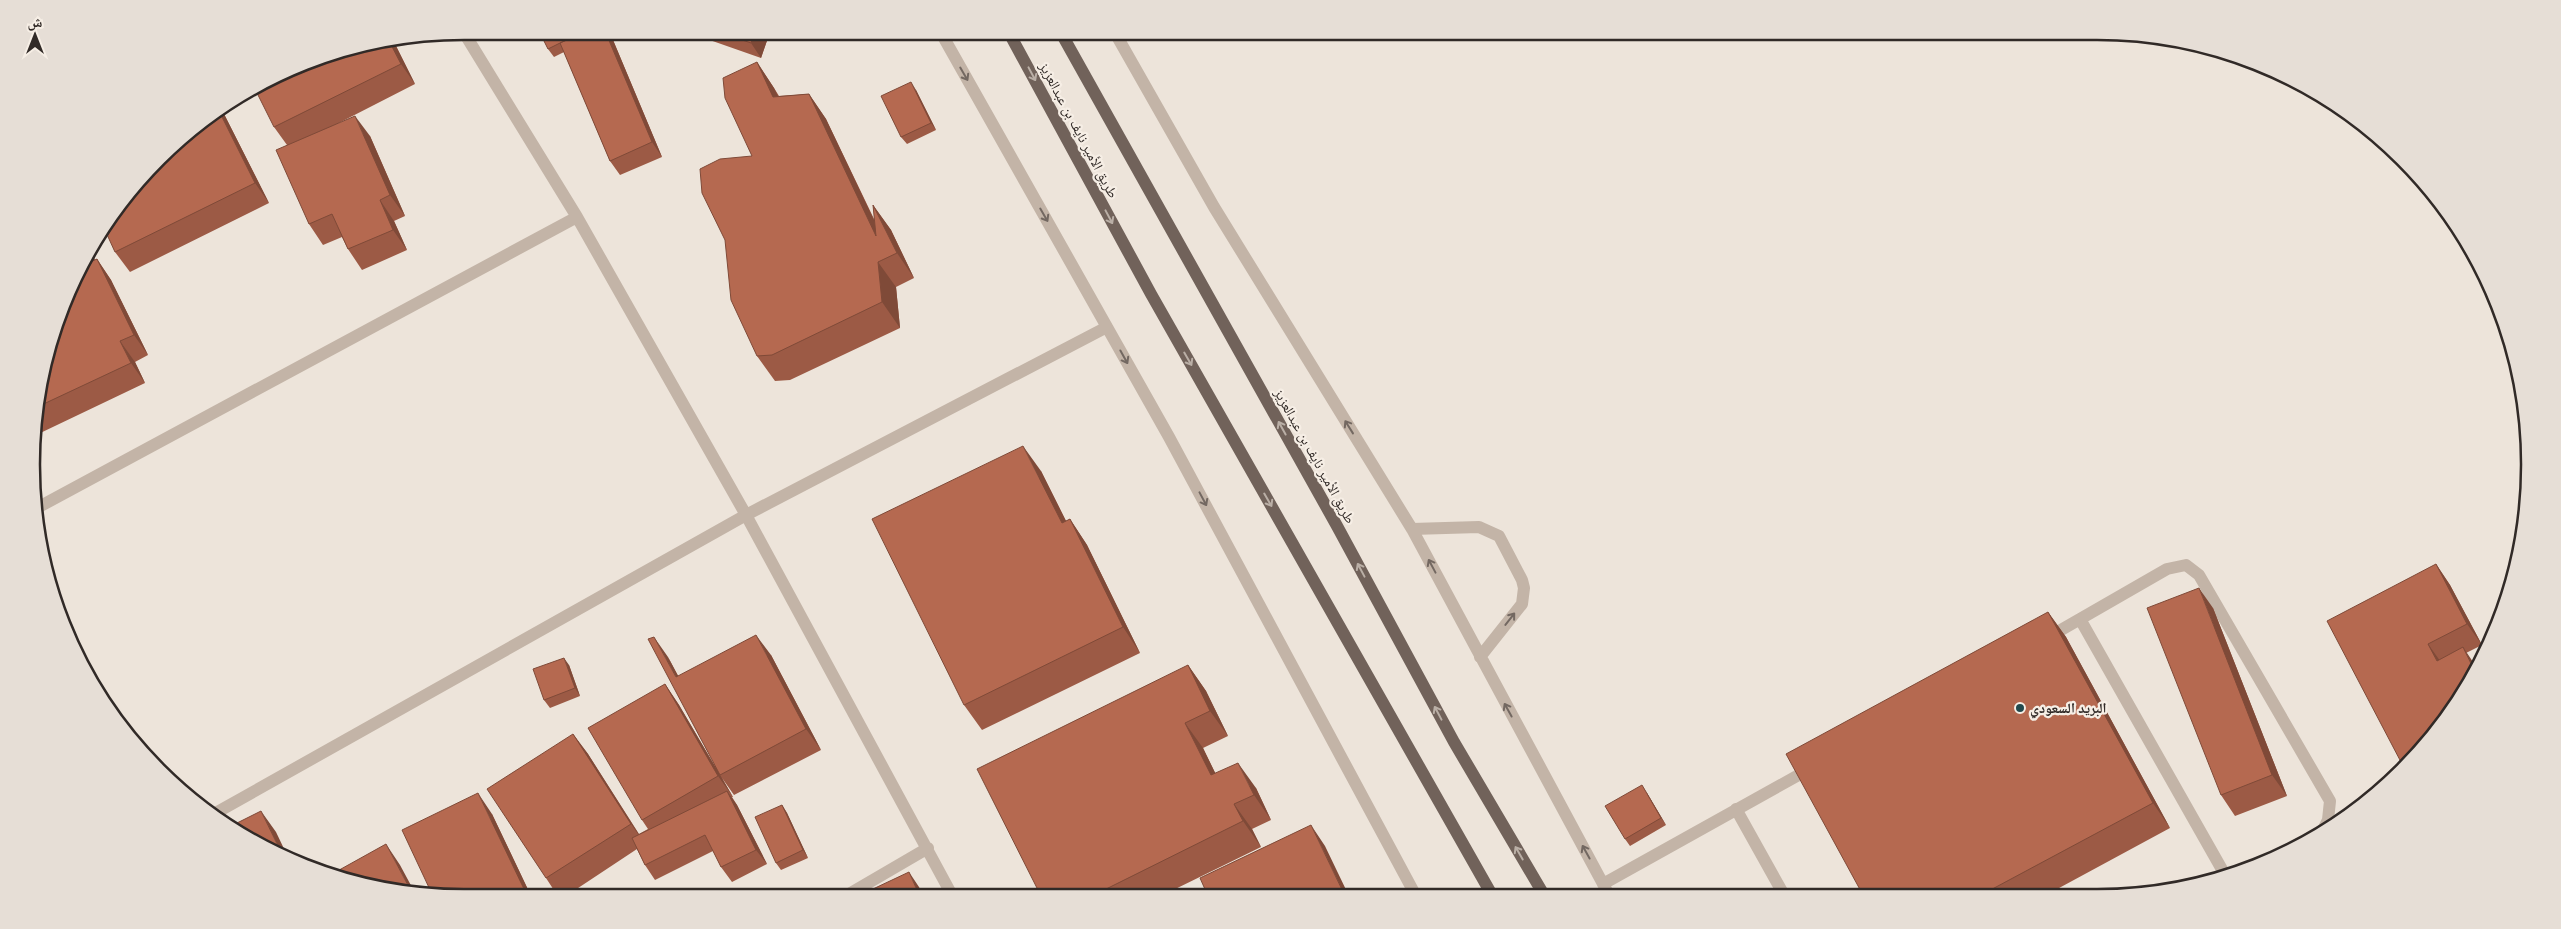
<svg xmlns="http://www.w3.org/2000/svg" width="2561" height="929" viewBox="0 0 2561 929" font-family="Overpass,'Noto Naskh Arabic',sans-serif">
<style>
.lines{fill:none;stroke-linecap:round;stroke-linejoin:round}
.minor{stroke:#c3b4a7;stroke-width:12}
.major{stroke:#71625a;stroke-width:12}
.wall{fill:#9c5a45}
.shaded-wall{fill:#7f4a38}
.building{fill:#b56950;stroke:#7f4a38}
.oneway{stroke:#736861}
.oneway2{stroke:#baafa6}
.poi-dot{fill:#22494d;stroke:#f6eee5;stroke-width:2}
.labels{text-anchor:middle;stroke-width:4.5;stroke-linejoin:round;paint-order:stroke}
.street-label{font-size:14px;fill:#312a27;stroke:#f6eee5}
.poi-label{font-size:14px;font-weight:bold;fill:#312a27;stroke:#f6eee5;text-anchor:start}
.rim{fill:none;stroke:#312a27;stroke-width:2.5}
</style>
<rect width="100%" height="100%" fill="#ede4da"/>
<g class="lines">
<!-- minor -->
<path class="minor" d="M 463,31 L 577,217 L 746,515 L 953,897
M 940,31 L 1169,437 L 1416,896
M 1114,31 L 1214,207 L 1412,529 L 1609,895
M 35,509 L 577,217
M 1412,529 L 1479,527 L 1499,536 L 1522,580 L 1524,588 L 1522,604 L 1480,657
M 2080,619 L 2224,873
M 2047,638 L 2167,569 L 2186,565 L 2199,575 L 2330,801 L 2328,820 L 2323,830
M 1736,809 L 1784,895
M 212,815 L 746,515 L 1107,327
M 2287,853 L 2292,850
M 1603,884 L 1813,767
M 844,897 L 928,848"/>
<!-- major -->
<path class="major" d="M 1008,31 L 1151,294 L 1492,895
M 1060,31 L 1337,526 L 1454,742 L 1544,895"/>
</g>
<!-- wall -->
<path class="wall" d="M 539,31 L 607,31 L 613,40 L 662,157 L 620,175 L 610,161 L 564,52 L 554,57 L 548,49 Z
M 684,31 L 770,31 L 770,32 L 761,58 Z
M 392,38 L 415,84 L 333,126 L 370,136 L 405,216 L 394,221 L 407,250 L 362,270 L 348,249 L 342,237 L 323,245 L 309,224 L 287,145 L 274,127 L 380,40 Z
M 757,62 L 774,88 L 779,96 L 809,94 L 826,119 L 875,221 L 873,205 L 891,230 L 914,278 L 896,287 L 900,328 L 790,380 L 775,381 L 757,356 L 752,156 Z
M 916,90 L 936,130 L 907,144 L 901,137 Z
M 223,112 L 269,203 L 130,272 L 115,252 L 179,139 Z
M 90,250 L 95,260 L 97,259 L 111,280 L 148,355 L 135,362 L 145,383 L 34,436 L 35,408 L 76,273 Z
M 1041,471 L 1066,521 L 1070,519 L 1087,545 L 1140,653 L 982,730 L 964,705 Z
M 2436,564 L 2450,585 L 2482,645 L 2466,653 L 2472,681 L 2403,765 L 2401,762 Z
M 2213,608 L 2287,796 L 2235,816 L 2221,795 Z
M 2048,612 L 2066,637 L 2170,828 L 2048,894 L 1863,895 Z
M 771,655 L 821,750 L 734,795 L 722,778 L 733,797 L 732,797 L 737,805 L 767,864 L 732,882 L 721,867 L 713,851 L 655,880 L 645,865 L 637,849 L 563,898 L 559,898 L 546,878 L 573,734 L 588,754 L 639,834 L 648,829 L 642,820 L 665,684 L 679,705 L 716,768 L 668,657 L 678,676 Z
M 569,665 L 580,696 L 550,708 L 544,700 Z
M 1188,665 L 1206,691 L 1228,736 L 1203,748 L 1215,773 L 1256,788 L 1271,820 L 1252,829 L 1261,847 L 1161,896 L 1041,896 Z
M 1647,793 L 1666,825 L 1630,846 L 1625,839 Z
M 782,805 L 787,813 L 808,858 L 781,870 L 776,863 Z
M 492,814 L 532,898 L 464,898 Z"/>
<!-- shaded-wall -->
<path class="shaded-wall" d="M 605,31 L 607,31 L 613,40 L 662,157 L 652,142 Z
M 755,31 L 770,31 L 770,32 L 761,58 L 751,43 Z
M 392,38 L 415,84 L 401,64 L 388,39 Z
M 757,62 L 774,88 L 791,122 L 773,97 Z
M 911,82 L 916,90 L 936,130 L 931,123 Z
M 809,94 L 826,119 L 891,256 L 876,236 Z
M 223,112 L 269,203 L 255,183 L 220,113 Z
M 355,116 L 370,136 L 405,216 L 390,195 Z
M 380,200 L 394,221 L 407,250 L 393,230 Z
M 873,205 L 891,230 L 914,278 L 897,253 Z
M 90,250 L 96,262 L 89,252 Z
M 97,259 L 111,280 L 148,355 L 134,335 Z
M 878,262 L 896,287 L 900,328 L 882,302 Z
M 120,341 L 135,362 L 145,383 L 131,363 Z
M 1023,446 L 1041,471 L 1080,549 L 1062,523 Z
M 1070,519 L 1087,545 L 1140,653 L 1123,627 Z
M 2436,564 L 2450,585 L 2482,645 L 2467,624 Z
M 2199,588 L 2213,608 L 2287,796 L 2272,775 Z
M 2048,612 L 2066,637 L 2170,828 L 2153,803 Z
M 756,635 L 771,655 L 821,750 L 806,729 Z
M 654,637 L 668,657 L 690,698 L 676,677 Z
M 2428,644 L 2443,665 L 2437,661 Z
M 2463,647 L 2477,668 L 2475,672 Z
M 564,658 L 569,665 L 580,696 L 575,688 Z
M 1188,665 L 1206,691 L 1228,736 L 1210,711 Z
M 665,684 L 679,705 L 733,797 L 718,776 Z
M 1185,723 L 1203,748 L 1229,801 L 1211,775 Z
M 573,734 L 588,754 L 645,844 L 631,824 Z
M 1238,763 L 1256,788 L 1271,820 L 1254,795 Z
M 1642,785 L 1647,793 L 1666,825 L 1661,818 Z
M 727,791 L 737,805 L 767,864 L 756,850 Z
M 478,793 L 492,814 L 532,898 L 530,898 L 524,889 Z
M 1234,804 L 1252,829 L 1261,847 L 1243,821 Z
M 782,805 L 787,813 L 808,858 L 803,850 Z
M 261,811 L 276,832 L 286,853 L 280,850 L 279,848 Z
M 1311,825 L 1325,846 L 1349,896 L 1345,896 Z
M 386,844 L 400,865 L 414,891 L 411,891 Z
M 909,872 L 919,887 L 924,897 L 920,897 Z"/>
<!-- building -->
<path class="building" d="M 539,31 L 584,31 L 548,49 Z
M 588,31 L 605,31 L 652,142 L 610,161 L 560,43 Z
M 716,31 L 755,31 L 751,43 Z
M 388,39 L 401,64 L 274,127 L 256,91 L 299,64 L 380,40 Z
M 757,62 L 773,97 L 809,94 L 876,236 L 873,205 L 897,253 L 878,262 L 882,302 L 772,355 L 757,356 L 731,300 L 725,240 L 702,193 L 700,169 L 720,159 L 752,156 L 725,98 L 723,78 Z
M 911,82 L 931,123 L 901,137 L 881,96 Z
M 220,113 L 255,183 L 115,252 L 104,228 L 121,201 L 179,139 Z
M 355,116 L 390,195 L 380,200 L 393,230 L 348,249 L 332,214 L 309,224 L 276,150 Z
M 97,259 L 134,335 L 120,341 L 131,363 L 35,408 L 76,273 L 79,267 Z
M 1023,446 L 1062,523 L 1070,519 L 1123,627 L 964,705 L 872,519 Z
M 2436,564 L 2467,624 L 2428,644 L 2437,661 L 2463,647 L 2474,670 L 2477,669 L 2472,681 L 2409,758 L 2401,762 L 2327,621 Z
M 2199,588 L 2272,775 L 2221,795 L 2147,608 Z
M 2048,612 L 2153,803 L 1983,894 L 1863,895 L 1786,754 Z
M 756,635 L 806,729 L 720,775 L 648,639 L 654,637 L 676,677 Z
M 564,658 L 575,688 L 544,700 L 533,669 Z
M 1188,665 L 1210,711 L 1185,723 L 1211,775 L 1238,763 L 1254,795 L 1234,804 L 1243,821 L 1092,896 L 1041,896 L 977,769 Z
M 665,684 L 718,776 L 642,820 L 588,728 Z
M 573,734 L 631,824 L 546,878 L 487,789 Z
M 1642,785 L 1661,818 L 1625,839 L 1605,806 Z
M 727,791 L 756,850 L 721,867 L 705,835 L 645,865 L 632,838 Z
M 478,793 L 524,889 L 506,898 L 464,898 L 432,894 L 402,830 Z
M 782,805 L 803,850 L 776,863 L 755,817 Z
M 261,811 L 279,848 L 277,849 L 229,827 Z
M 1311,825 L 1345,896 L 1208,896 L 1200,878 Z
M 386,844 L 411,891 L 353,883 L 332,874 Z
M 909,872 L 920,897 L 856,897 Z"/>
<!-- one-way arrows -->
<defs><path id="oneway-shaft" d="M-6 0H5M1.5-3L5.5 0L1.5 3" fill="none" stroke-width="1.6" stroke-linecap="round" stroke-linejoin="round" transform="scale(1.25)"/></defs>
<g class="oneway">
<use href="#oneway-shaft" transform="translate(964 74) rotate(60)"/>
<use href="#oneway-shaft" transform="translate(1044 215) rotate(60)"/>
<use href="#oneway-shaft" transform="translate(1124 357) rotate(61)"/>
<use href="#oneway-shaft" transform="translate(1349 427) rotate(-122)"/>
<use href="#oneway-shaft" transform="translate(1203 499) rotate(62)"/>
<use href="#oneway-shaft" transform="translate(1432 566) rotate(-118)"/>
<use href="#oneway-shaft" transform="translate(1510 619) rotate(-52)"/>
<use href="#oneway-shaft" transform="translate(1508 710) rotate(-119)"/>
<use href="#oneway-shaft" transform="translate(1586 852) rotate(-119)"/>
</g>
<g class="oneway2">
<use href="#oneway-shaft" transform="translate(1032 74) rotate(62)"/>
<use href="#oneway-shaft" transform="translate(1109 217) rotate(62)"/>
<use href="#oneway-shaft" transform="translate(1188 359) rotate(60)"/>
<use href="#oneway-shaft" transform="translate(1282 428) rotate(-119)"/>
<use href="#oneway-shaft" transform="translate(1268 500) rotate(60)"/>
<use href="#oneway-shaft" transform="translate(1361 570) rotate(-118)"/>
<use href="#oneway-shaft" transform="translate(1438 713) rotate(-118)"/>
<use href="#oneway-shaft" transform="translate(1519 853) rotate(-120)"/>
</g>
<!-- markers -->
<circle class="poi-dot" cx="2020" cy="708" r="5"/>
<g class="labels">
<!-- street labels -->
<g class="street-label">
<text transform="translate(1079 130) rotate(62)" y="5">طريق الأمير نايف بن عبدالعزيز</text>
<text transform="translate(1315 456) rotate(61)" y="5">طريق الأمير نايف بن عبدالعزيز</text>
</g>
<!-- poi labels -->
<g class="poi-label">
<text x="2030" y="713">البريد السعودي</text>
</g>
</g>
<!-- crop -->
<path d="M0 0H2561V929H0ZM464 40H2097A424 424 0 0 1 2521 464V465A424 424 0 0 1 2097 889H464A424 424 0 0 1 40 465V464A424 424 0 0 1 464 40Z" fill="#e6ded6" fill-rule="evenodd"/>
<path class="rim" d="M464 40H2097A424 424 0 0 1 2521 464V465A424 424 0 0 1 2097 889H464A424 424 0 0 1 40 465V464A424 424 0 0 1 464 40Z"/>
<!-- north arrow -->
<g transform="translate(35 35)" stroke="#f6eee5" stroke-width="4" paint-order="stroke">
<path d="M0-4L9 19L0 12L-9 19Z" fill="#312a27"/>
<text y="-8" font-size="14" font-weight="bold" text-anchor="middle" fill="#312a27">ش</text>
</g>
</svg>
